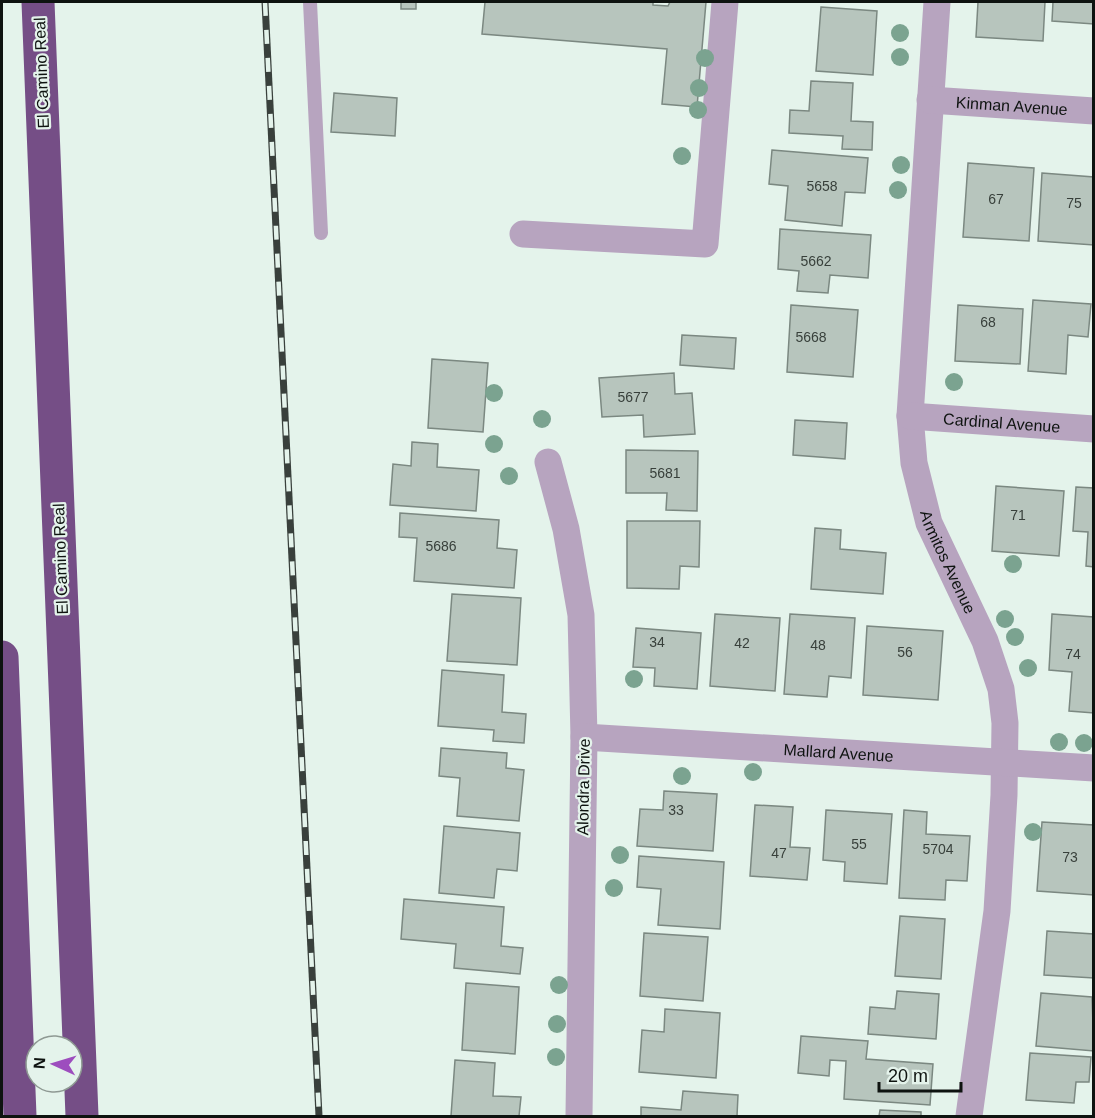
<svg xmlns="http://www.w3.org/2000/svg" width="1095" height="1118" viewBox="0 0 1095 1118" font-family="Arial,sans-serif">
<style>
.building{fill:#b7c5bd;stroke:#7b8881;stroke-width:1.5}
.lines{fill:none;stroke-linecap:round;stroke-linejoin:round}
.lane{stroke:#b7a4bf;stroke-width:14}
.street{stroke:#b7a4bf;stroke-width:27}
.highway{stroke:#754e86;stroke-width:33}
.rail-casing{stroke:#39403c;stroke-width:7}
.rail{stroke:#e4f3eb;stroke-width:4.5;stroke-dasharray:14;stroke-linecap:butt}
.tree{fill:#7ba390}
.labels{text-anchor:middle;stroke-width:4.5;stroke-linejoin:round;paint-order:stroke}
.number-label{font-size:14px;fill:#38403b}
.street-label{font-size:16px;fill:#0e1310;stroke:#e4f3eb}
</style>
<rect width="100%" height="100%" fill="#e4f3eb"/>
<!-- building -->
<path class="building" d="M 401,2 L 416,2 L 416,9 L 401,9 Z
M 485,2 L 653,2 L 653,5 L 668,6 L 670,2 L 706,2 L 697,107 L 662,104 L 667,49 L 482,34 Z
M 978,2 L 1045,2 L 1043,41 L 976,37 Z
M 1053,2 L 1094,2 L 1094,24 L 1052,21 Z
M 821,7 L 877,11 L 873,75 L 816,71 Z
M 811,81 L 853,83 L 851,121 L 873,122 L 872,150 L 842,149 L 843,136 L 789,133 L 790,110 L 809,111 Z
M 334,93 L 397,98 L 395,136 L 331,132 Z
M 772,150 L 868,158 L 865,193 L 845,192 L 842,226 L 785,220 L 788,186 L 769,184 Z
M 968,163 L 1034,168 L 1029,241 L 963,237 Z
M 1042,173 L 1094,177 L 1094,245 L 1038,241 Z
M 780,229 L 871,235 L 868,278 L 830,275 L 828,293 L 797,291 L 799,271 L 778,269 Z
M 1033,300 L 1091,304 L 1088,337 L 1068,335 L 1066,374 L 1028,371 Z
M 791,305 L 858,310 L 853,377 L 787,372 Z
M 958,305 L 1023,309 L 1020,364 L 955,361 Z
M 682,335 L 736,338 L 734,369 L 680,365 Z
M 432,359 L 488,363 L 483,432 L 428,428 Z
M 674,373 L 675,394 L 692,393 L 695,434 L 644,437 L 643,415 L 602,417 L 599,378 Z
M 795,420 L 847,423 L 845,459 L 793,455 Z
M 412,442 L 438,444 L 437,467 L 479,470 L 476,511 L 390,505 L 393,464 L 411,466 Z
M 626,450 L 698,451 L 697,511 L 666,510 L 667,493 L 626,493 Z
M 996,486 L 1064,491 L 1059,556 L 992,551 Z
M 1076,487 L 1094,488 L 1094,567 L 1086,566 L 1088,532 L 1073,531 Z
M 400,513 L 499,520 L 497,548 L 517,550 L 514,588 L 414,581 L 417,538 L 399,537 Z
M 627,521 L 700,521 L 699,567 L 680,566 L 679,589 L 627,588 Z
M 815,528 L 841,530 L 840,549 L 886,553 L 883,594 L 811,589 Z
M 452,594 L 521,598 L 517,665 L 447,661 Z
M 715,614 L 780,618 L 775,691 L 710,686 Z
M 790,614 L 855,618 L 851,678 L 829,676 L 827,697 L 784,694 Z
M 1052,614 L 1094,617 L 1094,713 L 1069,711 L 1072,672 L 1049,670 Z
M 867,626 L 943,631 L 938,700 L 863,695 Z
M 636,628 L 701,633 L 697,689 L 654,686 L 655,668 L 633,667 Z
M 442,670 L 504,675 L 502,712 L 526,714 L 524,743 L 493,741 L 494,730 L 438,726 Z
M 441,748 L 507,753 L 506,768 L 524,770 L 519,821 L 457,816 L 460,778 L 439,776 Z
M 664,791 L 717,794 L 713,851 L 637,846 L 640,809 L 663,810 Z
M 755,805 L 793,807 L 790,847 L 810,848 L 807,880 L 750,876 Z
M 826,810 L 892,814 L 887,884 L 844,881 L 845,862 L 823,860 Z
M 904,810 L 927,812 L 926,834 L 970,836 L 967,881 L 946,880 L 945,900 L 899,898 Z
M 1042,822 L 1094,825 L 1094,895 L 1037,891 Z
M 444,826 L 520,833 L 517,871 L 497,869 L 494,898 L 439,893 Z
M 639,856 L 724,862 L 720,929 L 658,925 L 661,889 L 637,887 Z
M 404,899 L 504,907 L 501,946 L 523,948 L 520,974 L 454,968 L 456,944 L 401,939 Z
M 900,916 L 945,919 L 941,979 L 895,976 Z
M 1047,931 L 1094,934 L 1094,978 L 1044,975 Z
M 644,933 L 708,937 L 703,1001 L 640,996 Z
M 466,983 L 519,987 L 515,1054 L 462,1050 Z
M 897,991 L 939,994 L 936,1039 L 868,1034 L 870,1007 L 895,1009 Z
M 1041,993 L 1092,997 L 1094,1051 L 1036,1046 Z
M 665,1009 L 720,1013 L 716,1078 L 639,1072 L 642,1030 L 664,1032 Z
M 801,1036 L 868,1041 L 866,1059 L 933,1064 L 930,1105 L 844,1099 L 846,1061 L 830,1060 L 829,1076 L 798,1073 Z
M 1030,1053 L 1091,1057 L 1089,1082 L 1076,1082 L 1074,1103 L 1026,1100 Z
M 455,1060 L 495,1063 L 493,1096 L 521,1097 L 519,1116 L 451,1116 Z
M 683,1091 L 738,1095 L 737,1116 L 641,1116 L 641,1107 L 681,1110 Z
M 880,1110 L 921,1112 L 921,1116 L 879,1116 Z"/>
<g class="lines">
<!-- lane -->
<path class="lane" d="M 310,2 L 321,233"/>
<!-- street -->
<g class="street">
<path id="s1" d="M 937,2 L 910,416 L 914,463 L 929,523 L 985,641 L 1001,689 L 1005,723 L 1004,795 L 997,911 L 969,1116"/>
<path id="s2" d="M 930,100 L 1094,111"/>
<path d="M 523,234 L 705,244 L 725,2"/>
<path id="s3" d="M 910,416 L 1094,429"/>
<path d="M 548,462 L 566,529 L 581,615 L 584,737 L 579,1116"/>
<path id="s4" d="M 584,737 L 1094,768"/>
</g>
<!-- highway -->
<path class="highway" d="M 38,2 L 82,1116
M 2,657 L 20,1116"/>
<defs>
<path id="rail" d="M 265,2 L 319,1116"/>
</defs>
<!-- rail casing -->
<use href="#rail" class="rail-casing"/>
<!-- rail -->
<use href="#rail" class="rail"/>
</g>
<!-- trees -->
<g class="tree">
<circle cx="900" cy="33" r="9"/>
<circle cx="900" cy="57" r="9"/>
<circle cx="705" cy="58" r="9"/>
<circle cx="699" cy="88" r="9"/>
<circle cx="698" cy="110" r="9"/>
<circle cx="682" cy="156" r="9"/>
<circle cx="901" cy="165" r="9"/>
<circle cx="898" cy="190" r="9"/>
<circle cx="954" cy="382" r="9"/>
<circle cx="494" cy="393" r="9"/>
<circle cx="542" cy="419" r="9"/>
<circle cx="494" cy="444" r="9"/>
<circle cx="509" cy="476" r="9"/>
<circle cx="1013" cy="564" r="9"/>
<circle cx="1005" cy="619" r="9"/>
<circle cx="1015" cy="637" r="9"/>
<circle cx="1028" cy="668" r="9"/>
<circle cx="634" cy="679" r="9"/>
<circle cx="1059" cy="742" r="9"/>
<circle cx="1084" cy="743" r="9"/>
<circle cx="753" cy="772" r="9"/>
<circle cx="682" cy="776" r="9"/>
<circle cx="1033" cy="832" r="9"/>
<circle cx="620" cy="855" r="9"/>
<circle cx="614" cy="888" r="9"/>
<circle cx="559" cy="985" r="9"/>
<circle cx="557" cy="1024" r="9"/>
<circle cx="556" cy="1057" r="9"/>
</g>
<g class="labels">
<!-- number labels -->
<g class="number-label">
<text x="822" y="191">5658</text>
<text x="996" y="204">67</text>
<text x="1074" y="208">75</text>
<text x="816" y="266">5662</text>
<text x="988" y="327">68</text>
<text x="811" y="342">5668</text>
<text x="633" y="402">5677</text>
<text x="665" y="478">5681</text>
<text x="1018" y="520">71</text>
<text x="441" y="551">5686</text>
<text x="657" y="647">34</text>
<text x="742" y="648">42</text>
<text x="818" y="650">48</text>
<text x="905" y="657">56</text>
<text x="1073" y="659">74</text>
<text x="676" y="815">33</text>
<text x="859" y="849">55</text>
<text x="938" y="854">5704</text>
<text x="779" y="858">47</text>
<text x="1070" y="862">73</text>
</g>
<!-- street labels -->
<g class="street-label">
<text transform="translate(41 73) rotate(-92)" y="6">El Camino Real</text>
<text dy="6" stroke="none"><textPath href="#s2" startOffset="82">Kinman Avenue</textPath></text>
<text dy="6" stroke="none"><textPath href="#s3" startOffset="92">Cardinal Avenue</textPath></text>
<text transform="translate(60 559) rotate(-92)" y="6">El Camino Real</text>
<text dy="6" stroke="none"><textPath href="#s1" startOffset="567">Armitos Avenue</textPath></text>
<text dy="6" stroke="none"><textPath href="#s4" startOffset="255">Mallard Avenue</textPath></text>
<text transform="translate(583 787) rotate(-89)" y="6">Alondra Drive</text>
</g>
</g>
<!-- border -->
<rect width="1095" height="1118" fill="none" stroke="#0e1310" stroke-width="6"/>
<!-- north arrow -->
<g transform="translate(54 1064) rotate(274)"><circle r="28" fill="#e4f3eb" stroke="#8e9993" stroke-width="1.5"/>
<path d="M0-4.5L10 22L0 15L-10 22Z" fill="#9d4dbe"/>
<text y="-9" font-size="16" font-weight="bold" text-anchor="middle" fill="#0e1310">N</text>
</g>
<!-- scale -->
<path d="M879 1082v9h82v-9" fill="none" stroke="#0e1310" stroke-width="3"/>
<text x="888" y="1082" font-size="18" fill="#0e1310" stroke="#e4f3eb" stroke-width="4.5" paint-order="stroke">20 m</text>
</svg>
